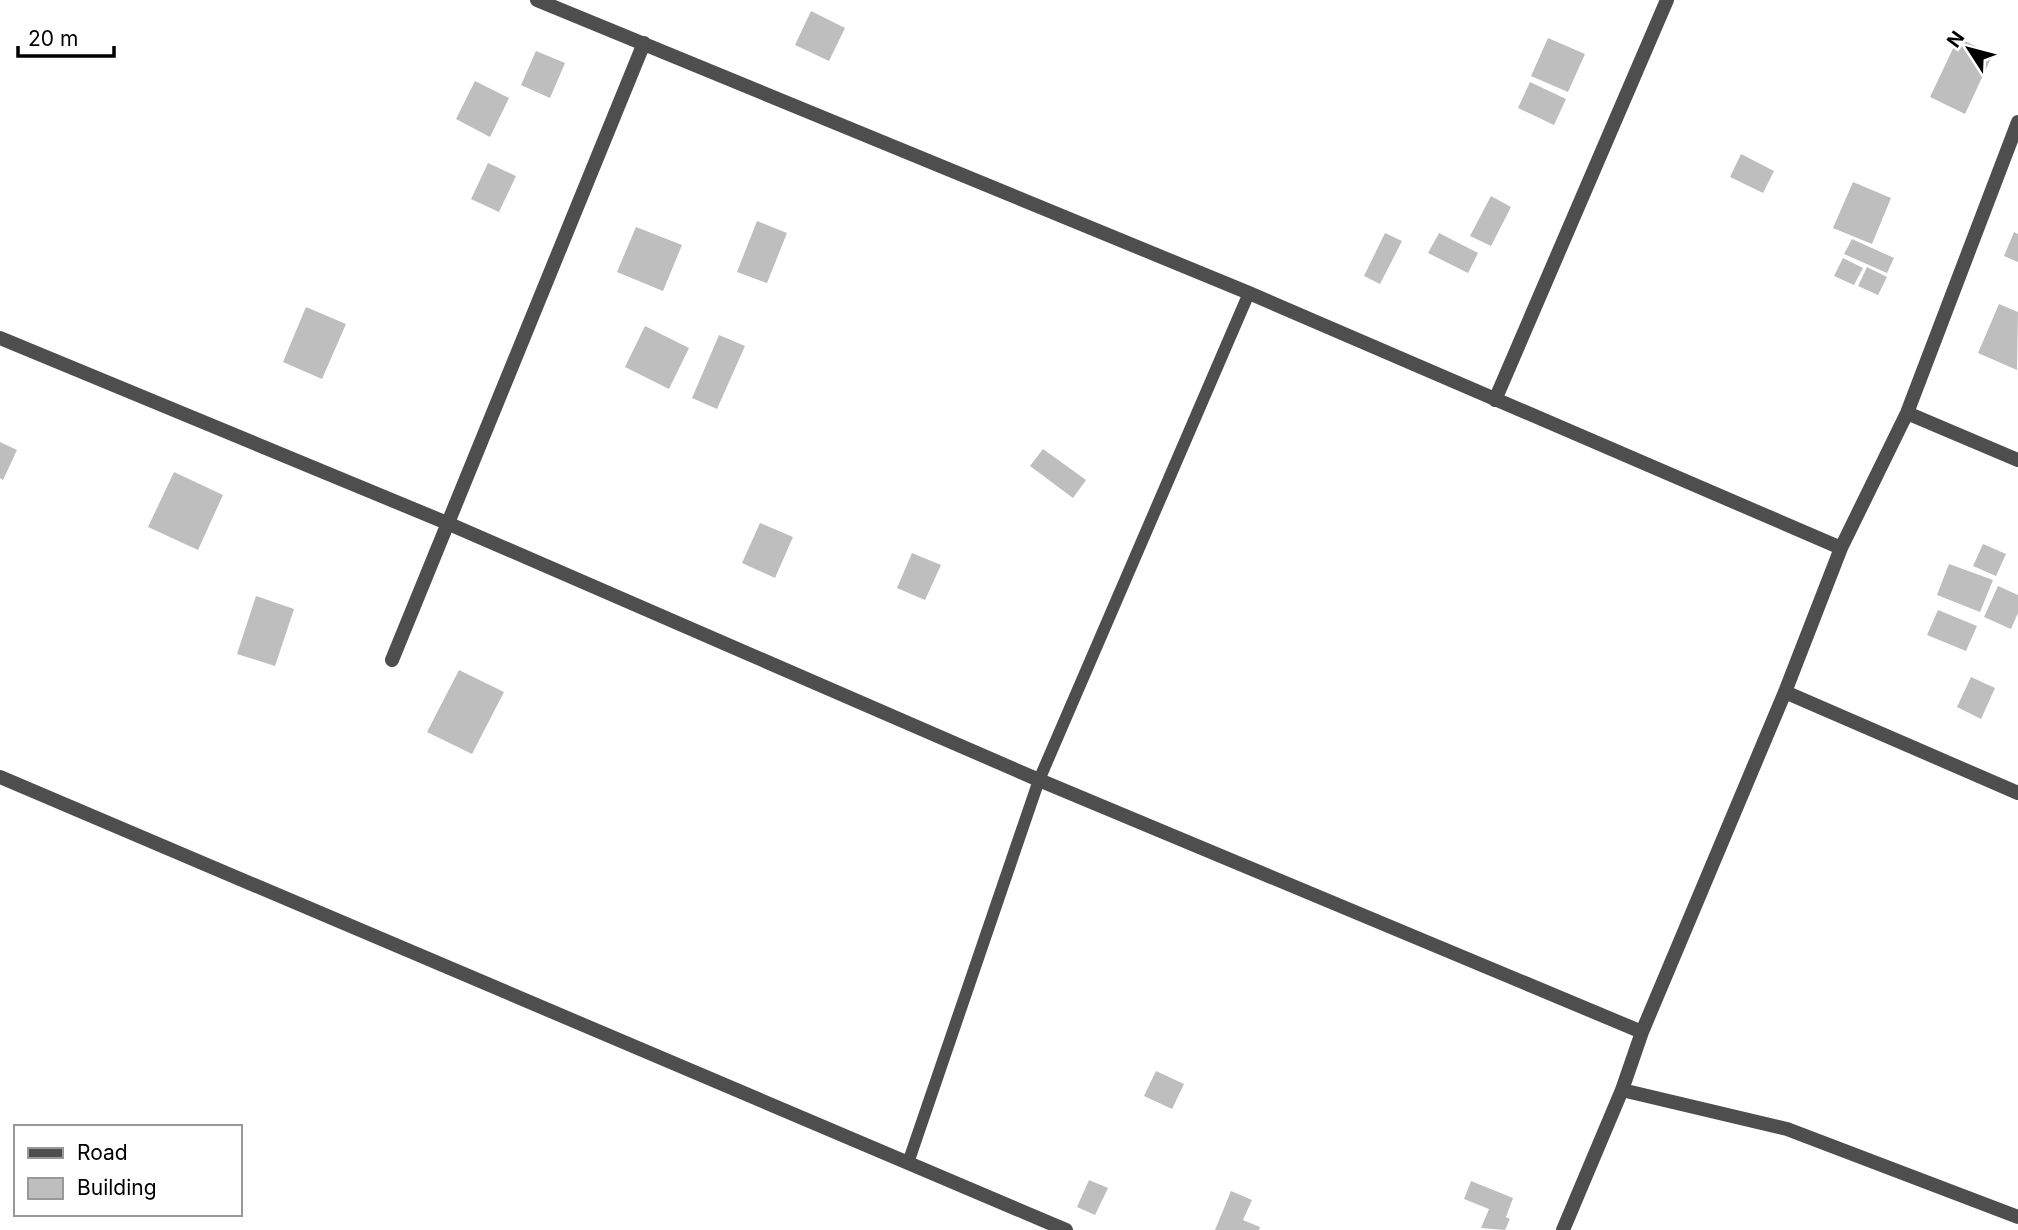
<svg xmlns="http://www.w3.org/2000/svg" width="2018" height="1230" viewBox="0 0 2018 1230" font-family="Inter,sans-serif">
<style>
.building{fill:#bebebe}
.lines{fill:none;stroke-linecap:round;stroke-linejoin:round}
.service{stroke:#4e4e4e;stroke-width:12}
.minor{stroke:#4e4e4e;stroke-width:14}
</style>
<rect width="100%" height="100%" fill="#fff"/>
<!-- building -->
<path class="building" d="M 811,11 L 845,28 L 829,61 L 795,45 Z
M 1548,38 L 1585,54 L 1568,92 L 1531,76 Z
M 1958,38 L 1993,54 L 1965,114 L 1930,97 Z
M 536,51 L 565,63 L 550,98 L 521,85 Z
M 475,81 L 509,98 L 490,137 L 456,119 Z
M 1530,82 L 1566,99 L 1554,125 L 1518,108 Z
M 1741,154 L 1774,171 L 1763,193 L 1730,177 Z
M 488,163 L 516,176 L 499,212 L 471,199 Z
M 1853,182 L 1891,198 L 1872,244 L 1833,228 Z
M 1491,196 L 1511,207 L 1491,246 L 1470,236 Z
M 757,221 L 787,233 L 767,283 L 737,272 Z
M 636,227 L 682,245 L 663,291 L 617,272 Z
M 2014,232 L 2018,234 L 2018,262 L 2004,256 Z
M 1385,233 L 1402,241 L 1380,284 L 1364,276 Z
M 1439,233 L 1478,253 L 1468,273 L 1428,253 Z
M 1852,239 L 1894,258 L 1887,273 L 1844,254 Z
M 1843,258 L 1863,268 L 1854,285 L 1834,276 Z
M 1867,267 L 1887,277 L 1878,295 L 1858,286 Z
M 1999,304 L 2018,312 L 2017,370 L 1978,353 Z
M 306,307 L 346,324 L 322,379 L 283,362 Z
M 645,326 L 689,348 L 669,389 L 625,367 Z
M 719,335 L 745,346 L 717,409 L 692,398 Z
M 0,442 L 17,450 L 3,480 L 0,478 Z
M 1043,449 L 1086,480 L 1073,498 L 1030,466 Z
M 174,472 L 223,495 L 198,550 L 148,527 Z
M 760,523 L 793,537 L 775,578 L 742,563 Z
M 1983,544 L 2006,554 L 1996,576 L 1973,566 Z
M 912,553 L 941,565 L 925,600 L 897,588 Z
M 1949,564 L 1993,580 L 1980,612 L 1937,595 Z
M 1998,586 L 2018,595 L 2018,613 L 2011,629 L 1984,617 Z
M 256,596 L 294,609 L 275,666 L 237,654 Z
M 1938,610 L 1977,626 L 1966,651 L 1927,635 Z
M 459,670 L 504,692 L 472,754 L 427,732 Z
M 1971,677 L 1995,688 L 1981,719 L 1957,707 Z
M 1156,1071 L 1184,1084 L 1172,1109 L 1144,1096 Z
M 1089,1180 L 1108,1188 L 1095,1215 L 1077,1207 Z
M 1471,1181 L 1513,1198 L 1506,1217 L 1510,1219 L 1505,1230 L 1481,1228 L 1489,1209 L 1464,1199 Z
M 1231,1191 L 1252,1200 L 1243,1220 L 1260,1227 L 1259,1230 L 1215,1230 Z"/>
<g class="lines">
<!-- service -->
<path class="service" d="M 908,1163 L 1039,780 L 1249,293"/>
<!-- minor -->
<path class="minor" d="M 537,0 L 1249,293 L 1841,548
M 0,338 L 447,523 L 1039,780 L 1642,1032
M 1495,400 L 1667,0
M 1907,413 L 2018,460
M 392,660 L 644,43
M 1785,692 L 2018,793
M 0,777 L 1066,1230
M 1622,1090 L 1787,1129 L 2018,1217
M 1563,1230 L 1622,1090 L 1642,1032 L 1785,692 L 1841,548 L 1907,413 L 2018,122"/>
</g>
<!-- legend -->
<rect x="14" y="1125" width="228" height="91" fill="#ffffff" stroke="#999999" stroke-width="2"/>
<rect x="28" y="1148" width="35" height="10" fill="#4e4e4e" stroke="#999999" stroke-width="2"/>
<text x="77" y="1160" font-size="21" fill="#000000">Road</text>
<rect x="28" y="1178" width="35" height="21" fill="#bebebe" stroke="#999999" stroke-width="2"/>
<text x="77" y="1195" font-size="21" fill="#000000">Building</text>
<!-- north arrow -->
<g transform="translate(1969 49) rotate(306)" stroke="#ffffff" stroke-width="5" paint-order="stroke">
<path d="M0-5L12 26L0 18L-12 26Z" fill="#000000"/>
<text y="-10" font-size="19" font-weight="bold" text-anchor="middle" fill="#000000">N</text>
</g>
<!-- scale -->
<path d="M18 46v10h96v-10" fill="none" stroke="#000000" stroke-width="3.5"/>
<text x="28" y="46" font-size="21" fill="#000000" stroke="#ffffff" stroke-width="5" paint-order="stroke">20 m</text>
</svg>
